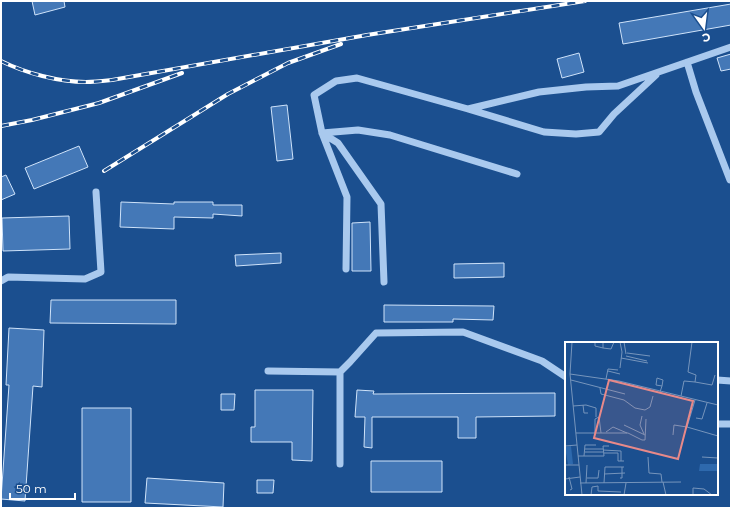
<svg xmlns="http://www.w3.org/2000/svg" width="732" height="509" viewBox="0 0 732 509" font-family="Montserrat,sans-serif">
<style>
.building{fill:#4478b7;stroke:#cfe3fa}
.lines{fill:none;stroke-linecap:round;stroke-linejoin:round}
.minor{stroke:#a9c9ee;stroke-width:7}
.rail-casing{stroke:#fff;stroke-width:4}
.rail{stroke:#1b4f8f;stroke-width:2.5;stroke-dasharray:8;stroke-linecap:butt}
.inset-road{fill:none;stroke:#7695bc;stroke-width:1}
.view{fill:#e88989;fill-opacity:0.15;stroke:#e88989;stroke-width:2}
.inset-edge{fill:none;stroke:#fff;stroke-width:2}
</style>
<rect width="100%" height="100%" fill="#1b4f8f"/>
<!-- building -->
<path class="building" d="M 32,1 L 64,1 L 65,7 L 35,15 Z
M 731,4 L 731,25 L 623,44 L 619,23 Z
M 579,53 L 584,72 L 562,78 L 557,59 Z
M 731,54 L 731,69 L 721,71 L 717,58 Z
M 287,105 L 293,159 L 277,161 L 271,107 Z
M 79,146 L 88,167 L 34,189 L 25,168 Z
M 6,175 L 15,194 L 1,200 L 1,177 Z
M 121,202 L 174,204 L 174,202 L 213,202 L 213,205 L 242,205 L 242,216 L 213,214 L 213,218 L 174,217 L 174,229 L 120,227 Z
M 69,216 L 70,249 L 3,251 L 2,218 Z
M 370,222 L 371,271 L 352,271 L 352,223 Z
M 281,253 L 281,263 L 236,266 L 235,255 Z
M 504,263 L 504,277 L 454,278 L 454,264 Z
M 51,300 L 176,300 L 176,324 L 50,323 Z
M 384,305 L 494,306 L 493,320 L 453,319 L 453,322 L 384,322 Z
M 9,328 L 44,330 L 42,387 L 33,386 L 25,501 L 1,499 L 9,385 L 6,385 Z
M 255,390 L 313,390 L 312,461 L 292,460 L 292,442 L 251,442 L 251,427 L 255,427 Z
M 357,390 L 374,391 L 373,394 L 555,393 L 555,416 L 476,417 L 476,438 L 458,438 L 458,417 L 372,417 L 372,448 L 364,447 L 365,417 L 355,417 Z
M 221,394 L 235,394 L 234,410 L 221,410 Z
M 82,408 L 131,408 L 131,502 L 82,502 Z
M 371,461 L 442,461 L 442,492 L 371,492 Z
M 147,478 L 224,483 L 223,507 L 145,503 Z
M 257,480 L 274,480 L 273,493 L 257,493 Z"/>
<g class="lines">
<!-- minor -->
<path class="minor" d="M 687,62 L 696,92 L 730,180 L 731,180
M 468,109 L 544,132 L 576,134 L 599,132 L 614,114 L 656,75
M 322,133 L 358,130 L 390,135 L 517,174
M 322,133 L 338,143 L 381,204 L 384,282
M 346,269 L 347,197 L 322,133 L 314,95 L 336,81 L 357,78 L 468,109 L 539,92 L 586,87 L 618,86 L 731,47
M 1,281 L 8,277 L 85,279 L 101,272 L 96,192
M 268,371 L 340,372
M 717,380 L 731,381
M 717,424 L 731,424
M 340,464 L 340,372 L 350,362 L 376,333 L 463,332 L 542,361 L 566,377"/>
<defs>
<path id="rail" d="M 1,61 C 25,73 59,82 86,82 C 95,82 103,81 112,80 L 367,35 L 585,1
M 1,126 L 32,120 L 99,103 L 182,73
M 104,171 L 228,94 L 288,63 L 341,44"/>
</defs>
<!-- rail casing -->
<use href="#rail" class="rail-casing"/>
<!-- rail -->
<use href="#rail" class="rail"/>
</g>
<!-- overview -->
<g transform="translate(565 342)">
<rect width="153" height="153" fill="#1b4f8f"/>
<path d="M 6,104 L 8,122 L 3,123 L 0,105 ZM 135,122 L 153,122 L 153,129 L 134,129 Z" fill="#2e69ad"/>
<path class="inset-road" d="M 7,0 L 5,32 L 17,153M 30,0 L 30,4 L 38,6 L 38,0M 55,0 L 57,10 L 55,26M 59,0 L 61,12M 38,6 L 46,7 L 49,0M 62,11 L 85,14M 61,14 L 82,19M 56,16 L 83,21M 43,29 L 55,32M 5,32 L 54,39 L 153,63M 41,37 L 43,27 L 53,28M 6,38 L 60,52M 130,40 L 147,43 L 150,33M 35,46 L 36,52 L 59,58 L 70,66 L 80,68 L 85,65 L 88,54M 95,50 L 97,44 L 98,38 L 92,36 L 91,43 L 97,44M 116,54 L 119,39 L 130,40 L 131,33 L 123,30 L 127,0M 130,58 L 122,85 L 153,94M 18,63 L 19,71 L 23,71M 8,64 L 21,63 L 31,66 L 31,75M 77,74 L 75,83 L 79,92M 131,76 L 137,77 L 142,61M 59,83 L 80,93M 41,90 L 48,85 L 62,91M 11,91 L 63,91 L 77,98 L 80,98 L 81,77M 30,91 L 30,77 L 34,75 L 36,91M 108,93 L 109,83 L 122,85M 0,104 L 12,103M 20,107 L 38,107M 38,108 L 56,109 L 56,119M 20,110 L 38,110M 39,111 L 53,111 L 53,119 L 59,119M 13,114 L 39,114 L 38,104 L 44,104M 19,114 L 20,103 L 31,103M 83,115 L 84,131 L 96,132 L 97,140M 137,115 L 153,116M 0,129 L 0,123 L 14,123M 39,132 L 60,131M 4,135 L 7,147 L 5,148M 22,136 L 33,136 L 34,128M 55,136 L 57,136 L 57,125M 0,137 L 15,135M 98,140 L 101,153M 15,141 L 116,140M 21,141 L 22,123M 39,141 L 40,125 L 59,125M 128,152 L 128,146 L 139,147 L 147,153M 26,153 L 27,145 L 33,144 L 33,149 L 56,150M 59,153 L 61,141"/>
<path class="view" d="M 44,38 L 128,59 L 113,117 L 29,96 Z"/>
<rect width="153" height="153" class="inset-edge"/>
</g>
<!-- border -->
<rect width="732" height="509" fill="none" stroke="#ffffff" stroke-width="4"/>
<!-- north arrow -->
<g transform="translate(704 28) rotate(166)" stroke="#1b4f8f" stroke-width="3" paint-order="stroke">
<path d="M0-3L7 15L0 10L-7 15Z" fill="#ffffff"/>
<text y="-6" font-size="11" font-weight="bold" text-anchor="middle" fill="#ffffff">С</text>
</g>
<!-- scale -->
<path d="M10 493v6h65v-6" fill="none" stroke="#ffffff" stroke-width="2"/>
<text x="16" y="493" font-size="12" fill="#ffffff" stroke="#1b4f8f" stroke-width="3" paint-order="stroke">50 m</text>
</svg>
